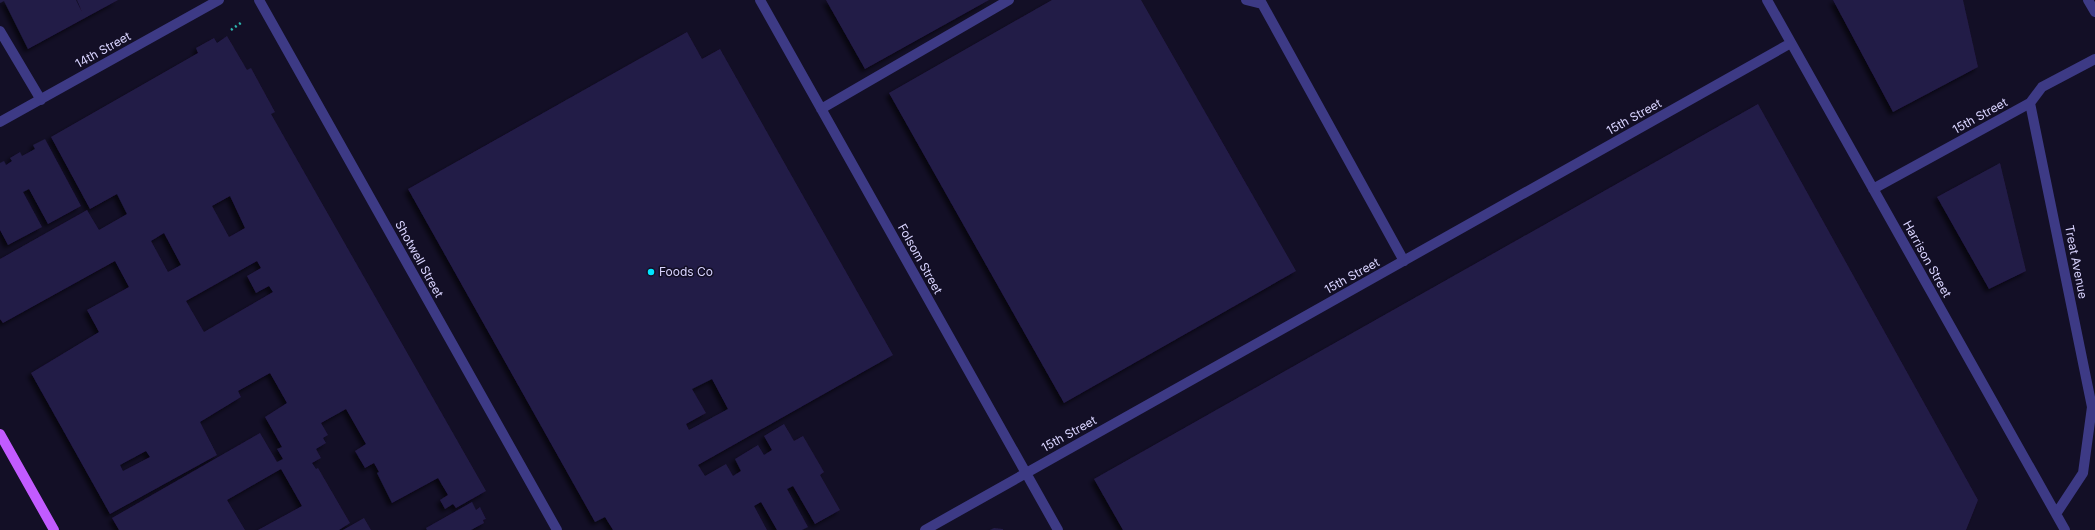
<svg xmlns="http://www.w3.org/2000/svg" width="2095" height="530" viewBox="0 0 2095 530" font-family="Inter,sans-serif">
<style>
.building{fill:#241b47;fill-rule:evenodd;filter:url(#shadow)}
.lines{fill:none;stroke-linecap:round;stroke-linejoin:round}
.path{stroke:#2fb8b0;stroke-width:2.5;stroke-dasharray:2 3;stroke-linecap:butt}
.minor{stroke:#3d3a85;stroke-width:10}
.major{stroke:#c25bff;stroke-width:10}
.poi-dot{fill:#00e5ff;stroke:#130f26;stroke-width:1.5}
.labels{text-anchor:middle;stroke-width:3;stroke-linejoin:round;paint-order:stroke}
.street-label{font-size:12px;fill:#d9d4ff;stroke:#130f26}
.poi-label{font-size:12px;fill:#d9d4ff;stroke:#130f26;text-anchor:start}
</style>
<defs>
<filter id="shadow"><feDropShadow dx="-3.5" dy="3.5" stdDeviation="2" flood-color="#0009"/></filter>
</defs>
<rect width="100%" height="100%" fill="#130f26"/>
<!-- building -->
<path class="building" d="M 0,0 L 76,0 L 82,12 L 77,0 L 118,0 L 28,49 L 4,1 L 0,3 Z
M 826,0 L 989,0 L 865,69 Z
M 1052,0 L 1141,0 L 1296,271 L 1064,403 L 889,93 Z
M 1833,0 L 1963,0 L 1978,67 L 1893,112 Z
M 687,32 L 702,59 L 720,49 L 893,355 L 698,465 L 705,476 L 726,464 L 733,476 L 741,471 L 735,459 L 758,445 L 764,455 L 772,450 L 764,436 L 784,424 L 794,441 L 803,436 L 824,472 L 820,475 L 840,510 L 815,524 L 793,486 L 787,489 L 808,527 L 802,530 L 777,530 L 761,502 L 754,506 L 767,530 L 613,530 L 605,517 L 595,522 L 408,189 ZM 712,379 L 728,409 L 689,430 L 686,424 L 706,413 L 692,389 Z
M 227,36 L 247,70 L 251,68 L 275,112 L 271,114 L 486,491 L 456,508 L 453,504 L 445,509 L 440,500 L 448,495 L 438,478 L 392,503 L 377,473 L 379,472 L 374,463 L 365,468 L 355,451 L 366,444 L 346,409 L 321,423 L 328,435 L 323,438 L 326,443 L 316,449 L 321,458 L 312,463 L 316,469 L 318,468 L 350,523 L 339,530 L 258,530 L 302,506 L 281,469 L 227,500 L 245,530 L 119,530 L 112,518 L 260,433 L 277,462 L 283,459 L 277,449 L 282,447 L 265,417 L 287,403 L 270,373 L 238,391 L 241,397 L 200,422 L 217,455 L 110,514 L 31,373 L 99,332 L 87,310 L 129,287 L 115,261 L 3,323 L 0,319 L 0,259 L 87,210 L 99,230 L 127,214 L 117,194 L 90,209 L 51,137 L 198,53 L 196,48 L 214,38 L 217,43 ZM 230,196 L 245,228 L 229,237 L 212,206 ZM 164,233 L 181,265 L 168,272 L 151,241 ZM 257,261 L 261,268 L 247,276 L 256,293 L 269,286 L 273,292 L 204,332 L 186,301 ZM 146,451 L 150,457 L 123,471 L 120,465 Z
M 1758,104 L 1978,500 L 1966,530 L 1123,530 L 1094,479 Z
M 45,139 L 81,206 L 48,224 L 29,189 L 23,192 L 42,227 L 8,245 L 0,230 L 0,163 L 4,161 L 6,165 L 12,161 L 10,158 L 20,152 L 22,156 L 35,149 L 33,145 Z
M 2000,163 L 2026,271 L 1989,289 L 1937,197 Z
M 472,502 L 476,510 L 480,507 L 486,519 L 483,520 L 484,523 L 471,530 L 427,530 L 426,528 Z
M 364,518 L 371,530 L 343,530 Z
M 994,528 L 1003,529 L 1003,530 L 990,530 Z"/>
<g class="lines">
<!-- path -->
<path class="path" d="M 231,30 L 242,22"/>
<!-- minor -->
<path class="minor" d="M 259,0 L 557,530
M 760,0 L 1058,530
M 1246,0 L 1262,4
M 1260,0 L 1404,261
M 1767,0 L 2065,530
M 2088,0 L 2095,12
M 0,31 L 41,100
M 2030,103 L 2092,407 L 2083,473 L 2056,514
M 821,109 L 1009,0
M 0,122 L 219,0
M 1873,189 L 2030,103 L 2042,87 L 2095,59
M 925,530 L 1791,43"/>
<!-- major -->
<path class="major" d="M 0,434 L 54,530"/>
</g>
<!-- markers -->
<circle class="poi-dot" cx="651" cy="272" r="4"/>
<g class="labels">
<!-- street labels -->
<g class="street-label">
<text transform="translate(103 50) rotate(-29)" y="4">14th Street</text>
<text transform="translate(1980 116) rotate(-29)" y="4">15th Street</text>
<text transform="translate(1634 117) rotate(-29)" y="4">15th Street</text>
<text transform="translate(419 259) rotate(61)" y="4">Shotwell Street</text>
<text transform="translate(920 259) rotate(61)" y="4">Folsom Street</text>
<text transform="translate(1927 259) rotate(61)" y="4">Harrison Street</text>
<text transform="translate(2076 262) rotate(79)" y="4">Treat Avenue</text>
<text transform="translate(1352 276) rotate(-29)" y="4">15th Street</text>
<text transform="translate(1069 434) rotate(-29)" y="4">15th Street</text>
</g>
<!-- poi labels -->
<g class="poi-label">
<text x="659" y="276">Foods Co</text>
</g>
</g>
</svg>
